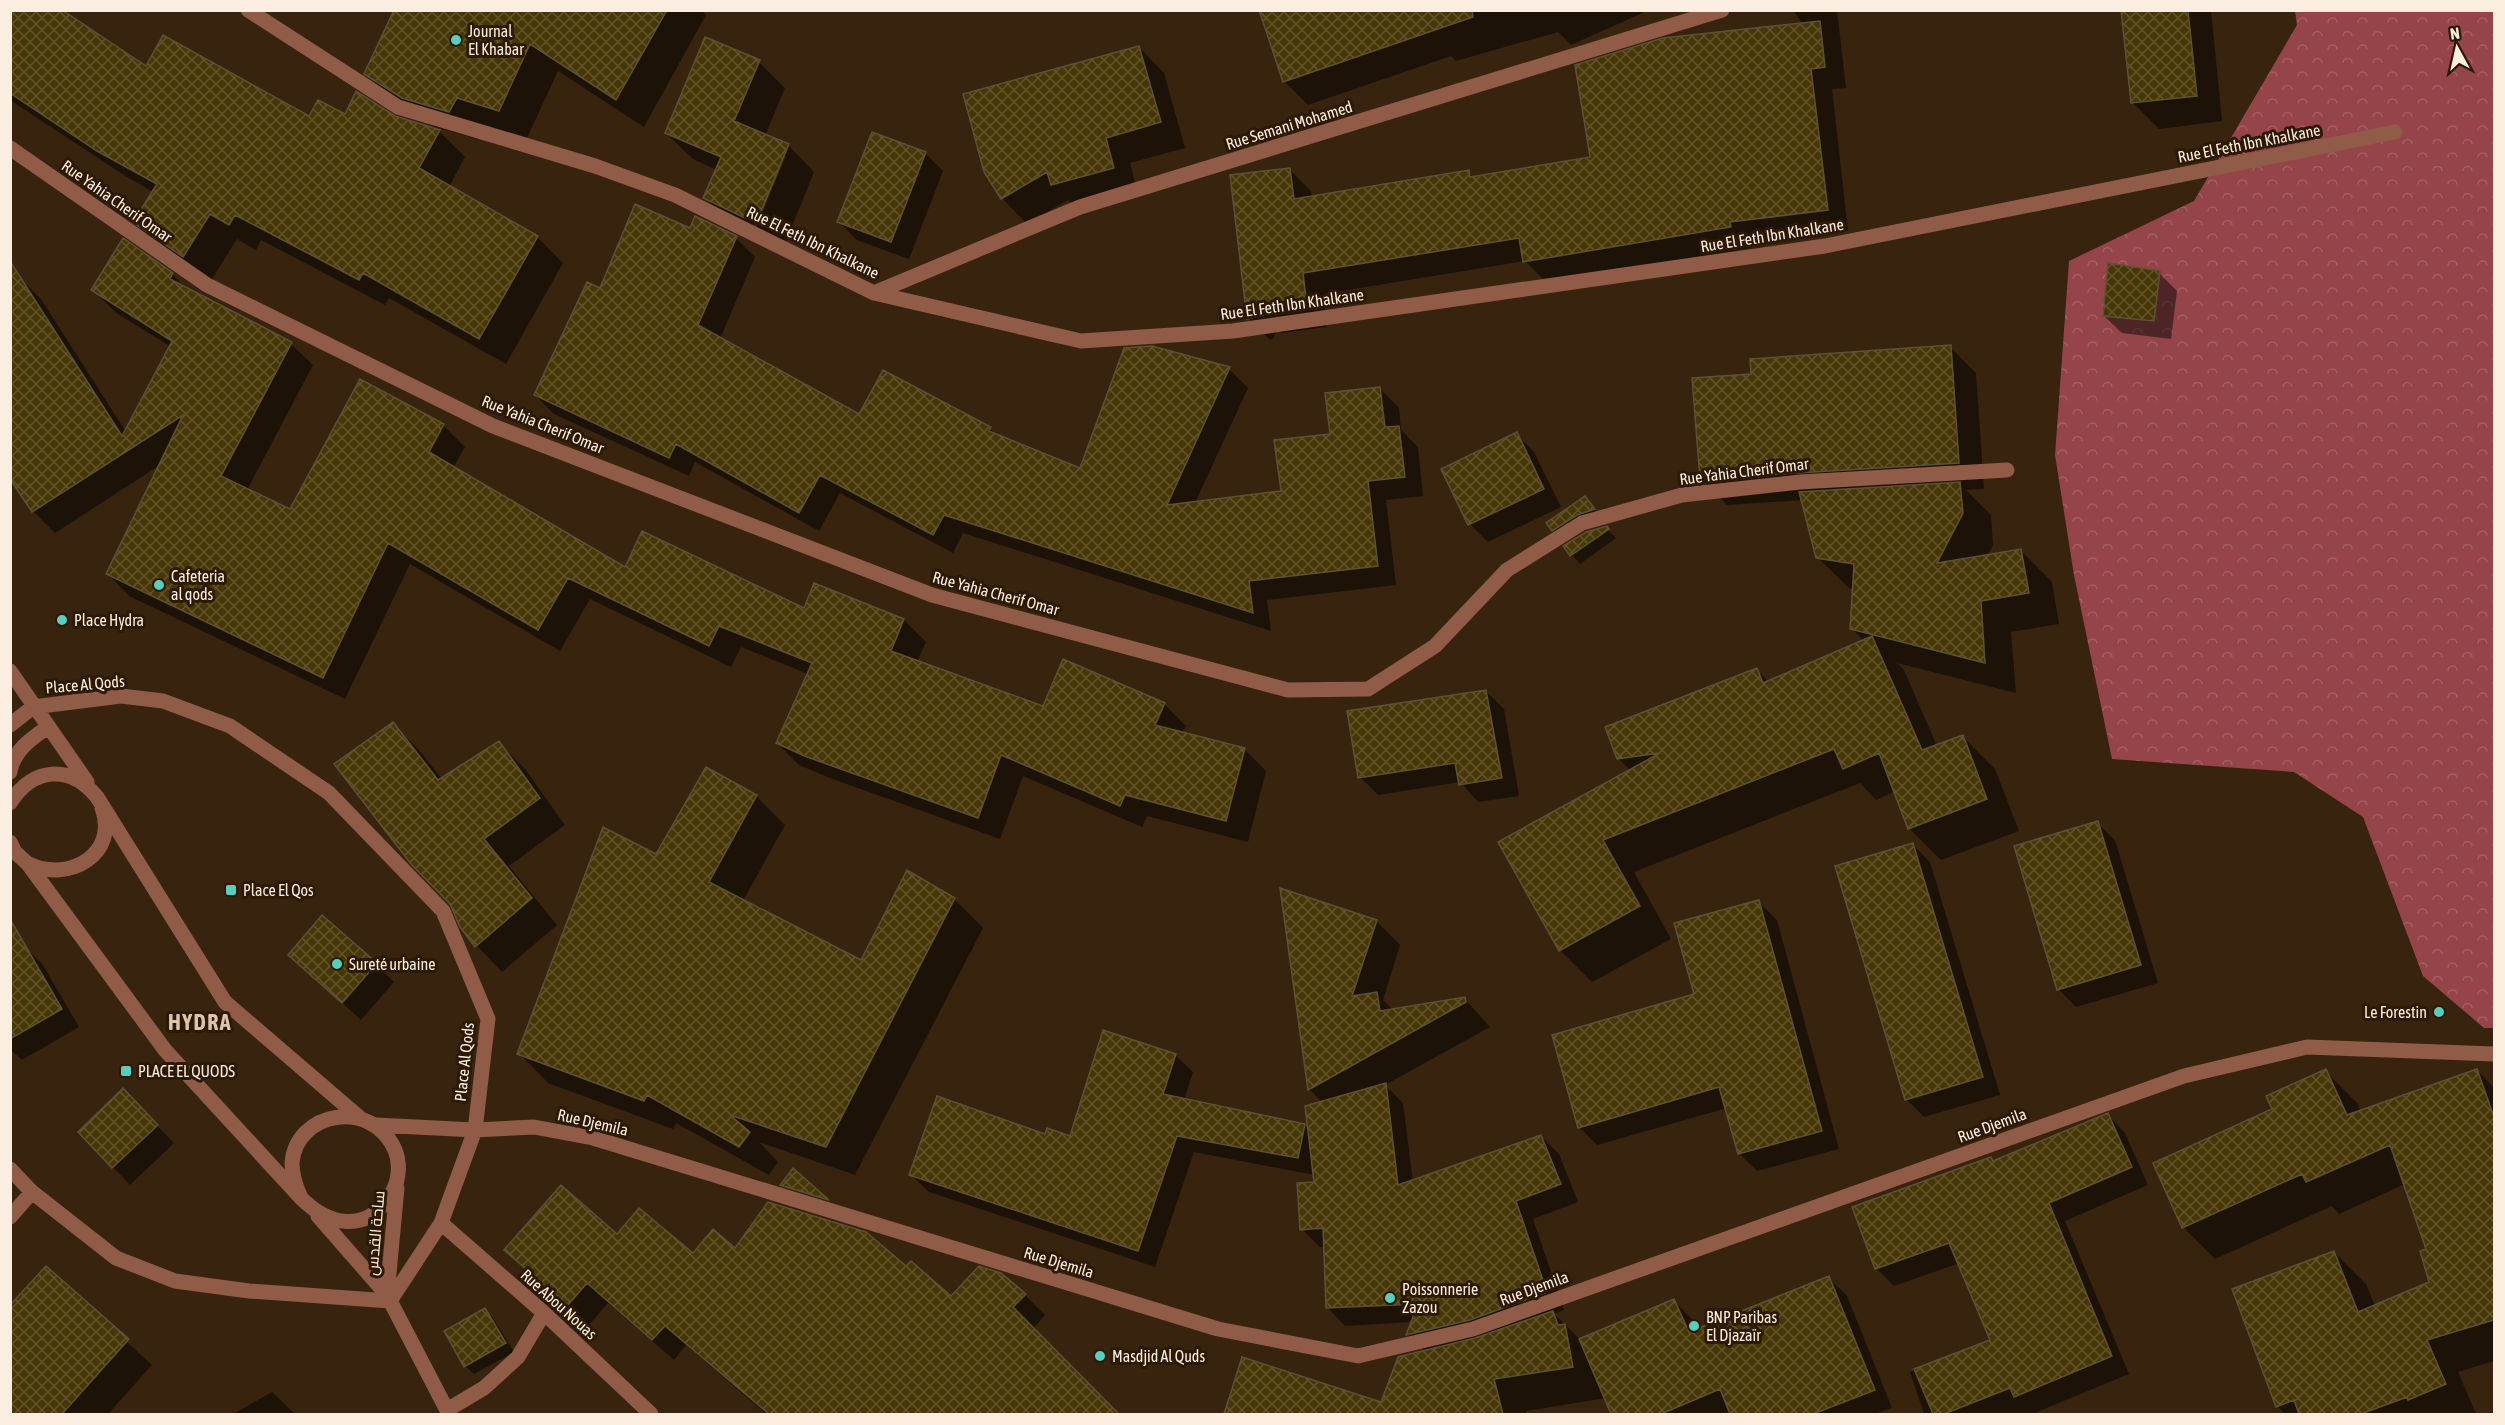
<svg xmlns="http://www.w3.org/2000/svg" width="2505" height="1425" viewBox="0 0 2505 1425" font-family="'Asap Condensed',Cairo,sans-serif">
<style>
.forest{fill:url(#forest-crowns)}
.shadow{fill:#0007;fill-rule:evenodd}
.building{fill:url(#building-cross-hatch);stroke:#5d5135;stroke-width:1.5}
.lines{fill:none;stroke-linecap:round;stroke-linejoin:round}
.minor{stroke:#905b47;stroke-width:15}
.poi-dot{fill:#58cebf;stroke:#2d1905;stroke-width:2}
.labels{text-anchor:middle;stroke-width:6;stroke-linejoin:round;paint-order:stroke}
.poi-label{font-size:16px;fill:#fbeee1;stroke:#2d1905;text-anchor:start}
.street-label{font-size:16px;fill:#fbeee1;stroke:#2d1905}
.district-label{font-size:22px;font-weight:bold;letter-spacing:1.5px;fill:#dfc4ac;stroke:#2d1905}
</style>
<defs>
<pattern id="forest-crowns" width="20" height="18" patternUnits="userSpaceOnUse" patternTransform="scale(1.5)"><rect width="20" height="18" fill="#95444a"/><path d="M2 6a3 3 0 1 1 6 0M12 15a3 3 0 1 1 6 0" fill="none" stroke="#a55f64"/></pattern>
<pattern id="building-cross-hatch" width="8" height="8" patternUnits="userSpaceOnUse" patternTransform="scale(1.5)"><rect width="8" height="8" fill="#473707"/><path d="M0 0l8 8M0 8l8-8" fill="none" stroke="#62542b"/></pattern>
</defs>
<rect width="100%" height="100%" fill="#37230e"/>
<!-- forest -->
<path class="forest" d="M 2295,11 L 2494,11 L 2494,1028 L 2484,1028 L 2423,976 L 2363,817 L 2294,772 L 2112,759 L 2074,575 L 2055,455 L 2069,261 L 2194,201 L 2297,25 Z"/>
<!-- shadow -->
<path class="shadow" d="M 10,10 L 147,68 L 310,118 L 394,118 L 439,131 L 465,157 L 449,187 L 537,237 L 563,263 L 506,364 L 389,298 L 385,305 L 261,240 L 256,250 L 237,239 L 210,282 L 161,248 L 135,222 L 153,192 L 127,177 L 10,100 Z
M 396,10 L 701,10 L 706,15 L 644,127 L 558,71 L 527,138 L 485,125 L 477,139 L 432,126 L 394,102 L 366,73 Z
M 1265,10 L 1649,10 L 1571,45 L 1558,32 L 1456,61 L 1451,56 L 1308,105 L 1285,82 L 1261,12 Z
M 1793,10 L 1837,10 L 1846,88 L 1832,89 L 1848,231 L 1750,242 L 1751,248 L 1546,282 L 1525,261 L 1323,294 L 1327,327 L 1281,333 L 1277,330 L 1273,339 L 1270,340 L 1248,318 L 1289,169 L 1311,191 L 1312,197 L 1469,172 L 1474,178 L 1592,159 L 1803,25 Z
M 2123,10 L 2211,10 L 2222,121 L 2159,129 L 2133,103 Z
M 1139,47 L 1164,73 L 1185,148 L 1130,163 L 1138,194 L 1078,210 L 1068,200 L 1027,224 L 1002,198 Z
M 759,62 L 785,88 L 765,136 L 788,145 L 814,172 L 784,246 L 731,224 L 705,198 L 717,170 L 693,159 L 666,133 ZM 783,156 L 786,156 L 756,228 L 753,227 Z
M 925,153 L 943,171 L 909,259 L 857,240 L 839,222 Z
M 691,230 L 736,238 L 755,257 L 720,339 L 860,416 L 990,428 L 999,437 L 1081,470 L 1229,369 L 1248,388 L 1195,503 L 1282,492 L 1332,435 L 1380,389 L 1399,408 L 1401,430 L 1418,447 L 1423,496 L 1386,500 L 1396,585 L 1267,600 L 1271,631 L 963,533 L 953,553 L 840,493 L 819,531 L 695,462 L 689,476 L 554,414 L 535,395 L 601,290 Z
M 2159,273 L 2177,291 L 2171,339 L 2122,333 L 2104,316 Z
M 172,274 L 187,289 L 291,344 L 313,365 L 247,490 L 291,511 L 443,425 L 465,447 L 453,468 L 625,569 L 805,610 L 815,585 L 904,620 L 926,642 L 917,662 L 1044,708 L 1164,704 L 1186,726 L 1182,734 L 1244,749 L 1266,771 L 1248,842 L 1147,816 L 1142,827 L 1023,776 L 1000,839 L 830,778 L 799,765 L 777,743 L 808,674 L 741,647 L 731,667 L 590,599 L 560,651 L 410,564 L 345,699 L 129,596 L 108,574 L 160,465 L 55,533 L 33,511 L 19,277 L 41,299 L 126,432 L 171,347 L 115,312 L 93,290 Z
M 1950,347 L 1976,373 L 1984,489 L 1966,490 L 1991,515 L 1993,545 L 1987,556 L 2021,551 L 2052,582 L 2059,624 L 2011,632 L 2016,693 L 1897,663 L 1904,670 L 1937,746 L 1963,737 L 1995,769 L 2019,831 L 1941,860 L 1909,828 L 1895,791 L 1876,800 L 1860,783 L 1634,872 L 1671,939 L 1592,982 L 1560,950 L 1500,843 L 1631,771 L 1619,759 L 1757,670 L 1769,682 L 1864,641 L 1852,629 L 1854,589 L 1849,588 L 1817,557 L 1803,500 L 1727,505 L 1701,479 L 1753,375 Z
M 1516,434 L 1534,452 L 1561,507 L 1488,542 L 1470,524 L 1443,469 Z
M 1585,498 L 1602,518 L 1561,538 L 1553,530 Z
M 1606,528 L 1616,538 L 1580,564 L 1565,547 Z
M 1486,691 L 1504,709 L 1519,796 L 1478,802 L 1460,782 L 1378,795 L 1360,777 Z
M 393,724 L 419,750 L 442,779 L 499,743 L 525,769 L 565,825 L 509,866 L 557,925 L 502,972 L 477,946 Z
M 756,796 L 785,825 L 743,901 L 862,962 L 954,899 L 983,928 L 855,1175 L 759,1142 L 778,1162 L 769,1175 L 676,1123 L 673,1129 L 548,1083 L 519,1053 L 656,856 Z
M 2097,823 L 2115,840 L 2158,983 L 2076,1007 L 2058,989 Z
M 1912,844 L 1930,862 L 2000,1095 L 1924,1117 L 1906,1099 Z
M 1759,902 L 1777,920 L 1839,1149 L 1757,1171 L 1739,1153 L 1727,1108 L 1597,1145 L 1579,1127 L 1696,995 Z
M 1376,921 L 1400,945 L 1383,1000 L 1393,1010 L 1464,998 L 1490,1027 L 1385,1085 L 1403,1103 L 1413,1182 L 1541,1136 L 1559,1154 L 1578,1202 L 1533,1219 L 1564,1310 L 1554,1314 L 1581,1340 L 1674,1301 L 1692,1319 L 1697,1331 L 1829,1278 L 1847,1296 L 1892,1408 L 1875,1414 L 1613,1414 L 1606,1398 L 1526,1411 L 1526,1414 L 1225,1414 L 1243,1359 L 1382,1404 L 1425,1352 L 1408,1334 L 1412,1322 L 1345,1326 L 1328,1308 L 1325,1247 L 1320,1247 L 1302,1229 L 1315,1184 L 1314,1175 L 1194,1152 L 1155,1267 L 929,1192 L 911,1175 L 1046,1136 L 1070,1137 L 1175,1055 L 1193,1072 L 1184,1100 L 1304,1125 L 1309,1130 L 1323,1103 L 1309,1089 ZM 1330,1226 L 1330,1229 L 1316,1230 L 1316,1227 Z
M 25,947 L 43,965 L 79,1027 L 22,1060 L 10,1049 L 10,955 Z
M 290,955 L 376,964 L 394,982 L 361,1020 Z
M 2477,1070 L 2494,1088 L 2494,1361 L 2458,1372 L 2476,1414 L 2285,1414 L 2277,1406 L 2334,1252 L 2366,1284 L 2375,1306 L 2431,1283 L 2428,1250 L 2405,1184 L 2339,1214 L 2332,1206 L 2215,1259 L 2183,1227 L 2274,1110 L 2325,1071 L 2357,1103 L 2361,1111 Z
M 140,1108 L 174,1143 L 130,1185 L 113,1167 Z
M 2108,1115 L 2125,1133 L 2148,1185 L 2065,1221 L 2129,1374 L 2032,1414 L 1924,1414 L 1910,1372 L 1992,1341 L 1960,1263 L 1894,1286 L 1876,1268 L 1991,1159 L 1994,1162 Z
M 617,1236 L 693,1255 L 735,1251 L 907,1269 L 951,1298 L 1025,1295 L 1045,1315 L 1033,1329 L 1117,1414 L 766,1414 L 686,1345 L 674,1360 L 608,1303 L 589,1325 L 506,1250 Z
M 46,1268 L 152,1365 L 108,1414 L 10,1414 L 10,1308 Z
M 485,1309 L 493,1318 L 514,1352 L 474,1374 L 465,1366 Z
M 272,1392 L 295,1414 L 233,1414 Z"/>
<!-- building -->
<path class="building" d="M 10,10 L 62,10 L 146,66 L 163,35 L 309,116 L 318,100 L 345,114 L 356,91 L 395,116 L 440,130 L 419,168 L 538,236 L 479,339 L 363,273 L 359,280 L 235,215 L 229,225 L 210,214 L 183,257 L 133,222 L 157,184 L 97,151 L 10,93 Z
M 394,10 L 667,10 L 616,100 L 530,44 L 499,111 L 457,98 L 449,112 L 402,98 L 364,74 Z
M 1259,10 L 1472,10 L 1473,17 L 1283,82 Z
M 2121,10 L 2188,10 L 2197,96 L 2131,103 Z
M 1820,21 L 1825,67 L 1811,69 L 1828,210 L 1730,222 L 1731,227 L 1523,262 L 1519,238 L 1303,273 L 1307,306 L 1258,312 L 1257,307 L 1252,318 L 1247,319 L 1230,175 L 1290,168 L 1294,199 L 1469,170 L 1470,177 L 1590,157 L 1575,65 L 1663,38 Z
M 705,37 L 760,60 L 734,121 L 789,144 L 757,221 L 746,216 L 745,218 L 703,198 L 721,157 L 665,133 Z
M 1139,46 L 1161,122 L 1106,138 L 1114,168 L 1051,185 L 1047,172 L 1001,199 L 984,172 L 963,94 Z
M 872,132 L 926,152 L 891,242 L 837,222 Z
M 635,204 L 690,228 L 695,216 L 737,236 L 698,325 L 859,414 L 883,370 L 991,427 L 989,431 L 1080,468 L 1124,348 L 1152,346 L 1230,367 L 1167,505 L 1281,491 L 1274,440 L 1330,434 L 1325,393 L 1380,387 L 1385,427 L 1399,426 L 1405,477 L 1368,481 L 1378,566 L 1249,581 L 1253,613 L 944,515 L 933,535 L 820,475 L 799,513 L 676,444 L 669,458 L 534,395 L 587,282 L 600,288 Z
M 123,238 L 173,273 L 170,279 L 292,342 L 221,476 L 290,509 L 360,379 L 444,424 L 429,452 L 625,567 L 642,531 L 804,608 L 814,583 L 904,619 L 891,651 L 1043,706 L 1063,659 L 1165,703 L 1155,725 L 1245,748 L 1226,821 L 1125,795 L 1120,806 L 1001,755 L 978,818 L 807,757 L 776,743 L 812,663 L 719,626 L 709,646 L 568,578 L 538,630 L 388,543 L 323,678 L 106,574 L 183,415 L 32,512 L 10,479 L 10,261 L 122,436 L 172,341 L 91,290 Z
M 2108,263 L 2160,271 L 2154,321 L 2103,316 Z
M 1951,345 L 1959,463 L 1700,479 L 1692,378 L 1751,374 L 1750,359 Z
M 1517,432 L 1544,489 L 1468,525 L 1441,469 Z
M 1960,482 L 1963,513 L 1937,563 L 2021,549 L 2029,593 L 1981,601 L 1985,663 L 1850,629 L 1854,564 L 1816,558 L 1799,492 Z
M 1585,496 L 1595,509 L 1577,515 L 1552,531 L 1546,523 Z
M 1607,526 L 1609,529 L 1570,556 L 1563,546 L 1586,532 Z
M 1872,636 L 1922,750 L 1963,735 L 1987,799 L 1908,829 L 1879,753 L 1843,769 L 1834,749 L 1603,840 L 1640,906 L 1559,951 L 1498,842 L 1660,753 L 1617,759 L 1605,727 L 1757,668 L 1763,683 Z
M 1486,690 L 1502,778 L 1459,785 L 1455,763 L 1358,778 L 1347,711 Z
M 393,722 L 438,780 L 499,741 L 540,798 L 484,839 L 532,898 L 475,947 L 460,927 L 450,904 L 411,864 L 334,764 Z
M 706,767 L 757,795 L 709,882 L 861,960 L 907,870 L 955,898 L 826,1147 L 730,1115 L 750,1132 L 739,1147 L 647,1095 L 644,1101 L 517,1054 L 603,827 L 656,854 Z
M 2098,821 L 2141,965 L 2057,990 L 2014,846 Z
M 1913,843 L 1983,1077 L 1905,1100 L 1835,866 Z
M 1280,888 L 1377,920 L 1352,996 L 1377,992 L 1380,1011 L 1465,997 L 1466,1002 L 1308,1090 Z
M 1759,900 L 1822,1131 L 1738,1154 L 1719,1087 L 1578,1128 L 1552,1035 L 1694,994 L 1674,923 Z
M 322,915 L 377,963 L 342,1003 L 288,955 Z
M 10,919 L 62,1009 L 10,1039 Z
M 1103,1030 L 1176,1054 L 1163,1094 L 1305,1124 L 1298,1158 L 1177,1136 L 1138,1251 L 909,1175 L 937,1096 L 1045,1134 L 1047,1128 L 1070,1136 Z
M 2326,1069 L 2347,1115 L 2477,1069 L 2494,1117 L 2494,1320 L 2427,1340 L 2446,1384 L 2408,1400 L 2407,1397 L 2361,1414 L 2299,1414 L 2294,1400 L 2276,1407 L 2232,1289 L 2334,1251 L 2358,1312 L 2429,1282 L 2420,1251 L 2426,1249 L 2390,1145 L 2306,1182 L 2302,1174 L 2182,1228 L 2153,1163 L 2272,1109 L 2266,1096 Z
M 1386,1083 L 1398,1185 L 1541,1135 L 1561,1184 L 1516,1201 L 1547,1292 L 1470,1320 L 1406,1335 L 1418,1304 L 1326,1308 L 1323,1228 L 1300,1230 L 1297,1183 L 1314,1182 L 1305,1106 Z
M 123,1088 L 158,1125 L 112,1168 L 78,1132 Z
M 2108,1113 L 2132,1167 L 2049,1203 L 2112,1356 L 2014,1397 L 2010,1388 L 1944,1414 L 1933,1414 L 1914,1369 L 1990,1340 L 1949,1243 L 1875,1269 L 1852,1207 L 1991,1157 L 1993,1161 Z
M 793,1168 L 829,1200 L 780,1185 Z
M 561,1185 L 617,1234 L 639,1208 L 693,1253 L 713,1229 L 735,1248 L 768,1202 L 866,1232 L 906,1266 L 911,1261 L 951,1296 L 979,1266 L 1001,1273 L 1026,1294 L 1013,1307 L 1119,1414 L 769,1414 L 665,1326 L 652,1340 L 587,1283 L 568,1305 L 504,1250 Z
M 46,1266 L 129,1339 L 62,1414 L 10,1414 L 10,1305 Z
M 1829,1276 L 1875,1390 L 1813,1414 L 1730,1414 L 1720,1389 L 1661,1414 L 1611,1414 L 1579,1339 L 1674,1299 L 1689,1332 Z
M 485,1308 L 506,1343 L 464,1367 L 444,1331 Z
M 1553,1311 L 1558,1325 L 1565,1324 L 1573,1367 L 1494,1379 L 1503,1414 L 1224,1414 L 1242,1357 L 1381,1402 L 1398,1357 L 1475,1338 Z"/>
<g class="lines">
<!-- minor -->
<path class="minor" d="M 248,10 L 398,107 L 595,166 L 675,195 L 874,293 L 1081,341 L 1233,331 L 1825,246 L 2395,132
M 10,148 L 207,285 L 493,426 L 932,595 L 1288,690 L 1368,689 L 1435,646 L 1507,570 L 1582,523 L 1682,495 L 1800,482 L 2007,470
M 874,293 L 1080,207 L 1722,10
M 10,671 L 87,782
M 10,725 L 33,707 L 121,696 L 163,701 L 230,726 L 329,793 L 443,911 L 488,1019 L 475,1130 L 441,1223 L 390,1301 L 249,1291 L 175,1281 L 116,1258 L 32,1192 L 10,1169
M 10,772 C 13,751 32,738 48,727
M 10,803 C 33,767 70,764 97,797 L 225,1002 L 360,1118
M 10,842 L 15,852 L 28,864 L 165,1050 L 301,1198 C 328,1225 365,1234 389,1197 C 399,1184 401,1165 395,1150 C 372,1098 296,1111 292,1163 C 292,1176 296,1187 301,1198
M 29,864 C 69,883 119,854 102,808
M 376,1125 L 475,1130 L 534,1127 L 593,1138 L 1218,1329 L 1358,1356 L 1473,1329 L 2184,1076 L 2307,1047 L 2494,1054
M 318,1216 L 387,1295 L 449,1414
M 10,1217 L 32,1192
M 441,1223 L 544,1313 L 651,1414
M 387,1295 L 397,1188
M 447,1410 L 484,1388 L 518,1357 L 544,1313"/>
</g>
<!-- markers -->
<g class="poi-dot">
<circle cx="456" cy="40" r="6"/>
<circle cx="159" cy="585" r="6"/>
<circle cx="62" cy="620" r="6"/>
<rect x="225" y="884" width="12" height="12" rx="3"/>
<circle cx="337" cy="964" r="6"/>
<circle cx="2439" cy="1012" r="6"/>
<rect x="120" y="1065" width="12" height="12" rx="3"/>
<circle cx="1390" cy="1298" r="6"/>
<circle cx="1694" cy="1326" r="6"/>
<circle cx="1100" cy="1356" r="6"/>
</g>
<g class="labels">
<!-- poi labels -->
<g class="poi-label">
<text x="468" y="37">Journal<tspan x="468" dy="18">El Khabar</tspan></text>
<text x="171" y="582">Cafeteria<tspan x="171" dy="18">al qods</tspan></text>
<text x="74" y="626">Place Hydra</text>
<text x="243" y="896">Place El Qos</text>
<text x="349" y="970">Sureté urbaine</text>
<text x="2427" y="1018" text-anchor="end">Le Forestin</text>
<text x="138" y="1077">PLACE EL QUODS</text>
<text x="1402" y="1295">Poissonnerie<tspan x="1402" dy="18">Zazou</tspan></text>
<text x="1706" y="1323">BNP Paribas<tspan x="1706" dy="18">El Djazaïr</tspan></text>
<text x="1112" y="1362">Masdjid Al Quds</text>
</g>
<!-- street labels -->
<g class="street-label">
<text transform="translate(1289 125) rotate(-17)" y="6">Rue Semani Mohamed</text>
<text transform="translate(2249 143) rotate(-11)" y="6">Rue El Feth Ibn Khalkane</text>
<text transform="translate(117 201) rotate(35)" y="6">Rue Yahia Cherif Omar</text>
<text transform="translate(1772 235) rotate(-9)" y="6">Rue El Feth Ibn Khalkane</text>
<text transform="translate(813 242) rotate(26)" y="6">Rue El Feth Ibn Khalkane</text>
<text transform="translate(1292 304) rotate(-8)" y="6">Rue El Feth Ibn Khalkane</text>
<text transform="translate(543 424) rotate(22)" y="6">Rue Yahia Cherif Omar</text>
<text transform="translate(1744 471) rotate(-7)" y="6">Rue Yahia Cherif Omar</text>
<text transform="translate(996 593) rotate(15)" y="6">Rue Yahia Cherif Omar</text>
<text transform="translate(85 684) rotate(-5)" y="6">Place Al Qods</text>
<text transform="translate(464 1062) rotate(-84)" y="6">Place Al Qods</text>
<text transform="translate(593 1122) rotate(13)" y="6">Rue Djemila</text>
<text transform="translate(1992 1125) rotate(-20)" y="6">Rue Djemila</text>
<text transform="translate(375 1233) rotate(-85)" y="6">ساحة القدس</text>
<text transform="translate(1059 1262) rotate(17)" y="6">Rue Djemila</text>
<text transform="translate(1534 1288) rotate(-20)" y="6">Rue Djemila</text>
<text transform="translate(559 1304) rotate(42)" y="6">Rue Abou Nouas</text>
</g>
<!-- district labels -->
<g class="district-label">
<text x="200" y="1030">HYDRA</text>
</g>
</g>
<!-- border -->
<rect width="2505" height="1425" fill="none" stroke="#fbeee1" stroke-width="24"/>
<!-- north arrow -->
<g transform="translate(2457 48) rotate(352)" stroke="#2d1905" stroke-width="4.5" paint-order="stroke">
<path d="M0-4.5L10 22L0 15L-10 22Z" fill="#fbeee1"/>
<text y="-9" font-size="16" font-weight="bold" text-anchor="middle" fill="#fbeee1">N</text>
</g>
</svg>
